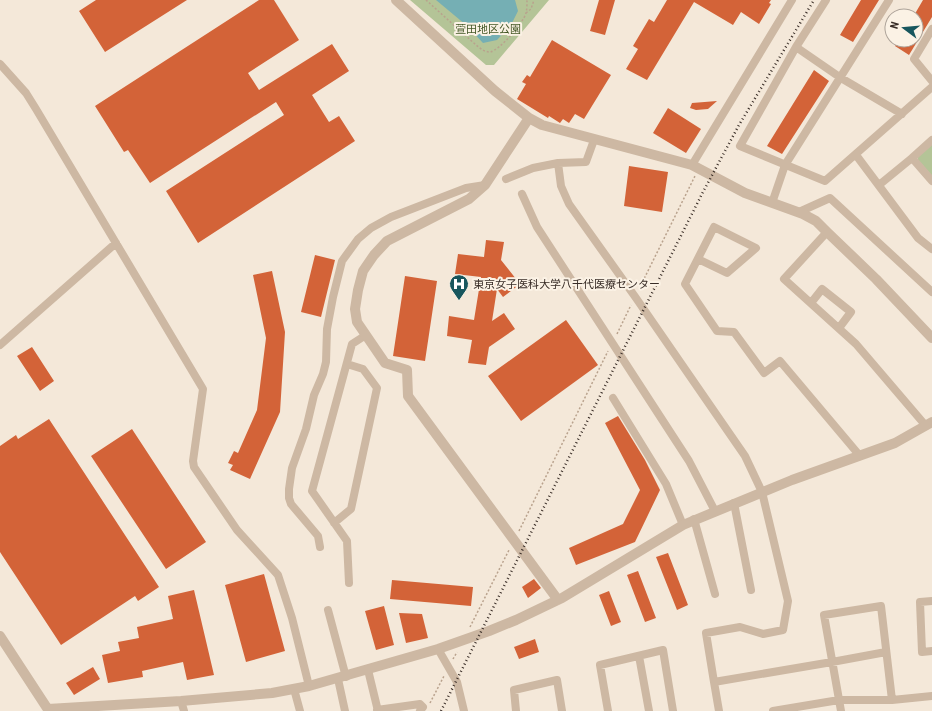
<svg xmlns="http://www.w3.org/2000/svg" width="932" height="711" viewBox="0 0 932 711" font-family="'Roboto Condensed','Noto Sans JP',sans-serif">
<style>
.green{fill:#b4c497}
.water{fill:#75afb4}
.building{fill:#d36338}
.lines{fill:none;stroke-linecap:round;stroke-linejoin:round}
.path{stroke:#b9a28d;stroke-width:1.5;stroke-dasharray:2 2;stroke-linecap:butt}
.minor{stroke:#cdb8a3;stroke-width:8}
.tertiary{stroke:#cdb8a3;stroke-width:10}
.rail{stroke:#382c26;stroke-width:2.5;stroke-dasharray:1 3;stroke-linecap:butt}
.labels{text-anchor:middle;stroke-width:4;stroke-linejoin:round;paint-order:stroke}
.park-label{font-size:11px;fill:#455827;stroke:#fbf2e5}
.poi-label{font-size:11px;fill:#382c26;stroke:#fbf2e5;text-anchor:start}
</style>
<rect width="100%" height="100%" fill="#f4e8d9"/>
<!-- green -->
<path class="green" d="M 410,0 L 549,0 L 494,65 L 486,65 Z
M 932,144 L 932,176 L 918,160 L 918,157 Z"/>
<!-- water -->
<path class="water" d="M 436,0 L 515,0 L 518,11 L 511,25 L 497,40 L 483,43 L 466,25 Z"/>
<!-- building -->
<path class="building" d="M 96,0 L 187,0 L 105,52 L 79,11 Z
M 259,0 L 274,0 L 299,40 L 248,73 L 259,90 L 332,44 L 349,71 L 312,95 L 329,122 L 339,116 L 355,141 L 198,243 L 166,191 L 284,115 L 276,102 L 150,183 L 128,150 L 124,152 L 95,106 Z
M 599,0 L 615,0 L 605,35 L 590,31 Z
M 667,0 L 771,0 L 769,3 L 771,4 L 759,24 L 741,12 L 733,25 L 694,2 L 647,80 L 626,69 L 638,49 L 633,46 L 649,19 L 654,22 Z
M 861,0 L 879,0 L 853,42 L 840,35 Z
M 923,0 L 932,0 L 932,17 L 909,55 L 895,46 L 899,40 L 916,40 L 916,12 Z
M 552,40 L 611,75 L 584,119 L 575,114 L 569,123 L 563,119 L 560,123 L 549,116 L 548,118 L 517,99 L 526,84 L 522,82 L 527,75 L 530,77 Z
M 814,70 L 829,81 L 782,154 L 767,146 Z
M 717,101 L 708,109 L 696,110 L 690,108 L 692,103 Z
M 668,108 L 701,129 L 686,153 L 653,133 Z
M 629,166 L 668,172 L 662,212 L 624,206 Z
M 486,240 L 504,242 L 501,260 L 520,284 L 503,297 L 497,289 L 492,321 L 504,313 L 515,329 L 489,347 L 486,365 L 468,363 L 472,340 L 447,336 L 449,316 L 474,320 L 481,277 L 455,274 L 458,254 L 484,257 Z
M 315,255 L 335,260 L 321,317 L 301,312 Z
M 272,271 L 285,332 L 280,412 L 250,479 L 230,470 L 233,465 L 228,463 L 234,451 L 238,453 L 257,410 L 266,338 L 253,275 Z
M 405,276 L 437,281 L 425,361 L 393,356 Z
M 566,320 L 598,365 L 521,421 L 488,376 Z
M 32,347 L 54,381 L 40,391 L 17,356 Z
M 618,416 L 645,460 L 660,490 L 635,542 L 576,565 L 569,548 L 623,524 L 640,490 L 605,423 Z
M 49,419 L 159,587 L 138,601 L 135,596 L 61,645 L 0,552 L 0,446 L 16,435 L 18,439 Z
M 132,429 L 206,542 L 166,569 L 91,456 Z
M 668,553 L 688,605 L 677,610 L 656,557 Z
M 638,571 L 656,618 L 645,622 L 627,575 Z
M 264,574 L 285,651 L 246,662 L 225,585 Z
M 534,579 L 541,588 L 528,598 L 522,587 Z
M 392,580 L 473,587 L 471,606 L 390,599 Z
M 194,590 L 214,675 L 187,680 L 183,662 L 142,671 L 143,677 L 108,683 L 102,655 L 120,651 L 118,642 L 139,638 L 137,627 L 173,619 L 168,596 Z
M 609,591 L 621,622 L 611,626 L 599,595 Z
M 384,606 L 394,645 L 376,650 L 365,611 Z
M 399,613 L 422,614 L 428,638 L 406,643 Z
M 535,639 L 539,652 L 519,659 L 514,647 Z
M 93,667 L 100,679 L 74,695 L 66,683 Z"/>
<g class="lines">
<!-- path -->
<path class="path" d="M 426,0 L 476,45 C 480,48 484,52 490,52 C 499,51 524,22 526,13 C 527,9 527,4 527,0
M 526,13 L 531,9 L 534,0
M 639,289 L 695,176
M 617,334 L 631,305
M 519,531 L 608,351
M 470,627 L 509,550
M 453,659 L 457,652
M 430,703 L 444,676"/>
<!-- minor -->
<path class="minor" d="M 826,0 L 796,47 L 740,146 L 825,181 L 932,87
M 932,29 L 914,59 L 932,81
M 796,47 L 841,78 L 902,114
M 0,64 L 26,93 L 36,109 L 203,389 L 193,461 L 194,467 L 237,530 L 278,575 L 292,618 L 309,686
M 932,140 L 912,158 L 932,181
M 856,155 L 918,238 L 932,249
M 558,163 L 561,186 L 569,204 L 636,298 L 745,456 L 762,492 L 788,601 L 783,630 L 763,634 L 740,627 L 706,633 L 714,682
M 692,165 L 792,0
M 506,179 L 533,168 L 558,163 L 586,162 L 594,140
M 879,185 L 912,158
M 522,194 L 537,227 L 689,461 L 715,511
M 772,203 L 785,165 L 889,0
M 799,212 L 830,198 L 932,292
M 827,232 L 784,279 L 856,344 L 926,426
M 698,259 L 727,273 L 756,248 L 714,227 L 685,284 L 717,331 L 734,332 L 764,373 L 780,361 L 860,456
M 811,303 L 822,289 L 851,312 L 839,328
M 0,345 L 116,243
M 613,398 L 666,484 L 683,525
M 734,503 L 751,590
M 694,519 L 715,594
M 334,523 L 351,509 L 377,388 L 363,369 L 347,364
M 320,547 L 318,536 L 291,504 L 289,498 L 289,489 L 292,468 L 306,429 L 314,395 L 323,374 L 326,362 L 327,329 L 333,297 L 342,261 L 358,239 L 371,228 L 391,217 L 466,188 L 485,185
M 349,583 L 347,541 L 312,491 L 352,344 L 366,335
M 932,601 L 920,602 L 922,652 L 932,651
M 328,610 L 346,677
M 438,649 L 457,682 L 464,711
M 639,656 L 649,711
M 368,670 L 378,711
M 338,679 L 345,711
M 294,689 L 300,711
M 181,701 L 184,711
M 377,710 L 420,704 L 423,707 L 420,711
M 516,711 L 514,690 L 557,680 L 562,711
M 608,711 L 600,665 L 663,650 L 673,711
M 719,711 L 714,682 L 832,662 L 886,652
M 773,711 L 839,700 L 892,700 L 932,696
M 841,711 L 824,615 L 881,606 L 892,700"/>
<!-- tertiary -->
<path class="tertiary" d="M 396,0 L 495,91 L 529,118 L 542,125 L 692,165 L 745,193 L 803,214 L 816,221 L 827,232 L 876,279 L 932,338
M 529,118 L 485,185 L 469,199 L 387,241 L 374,255 L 363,271 L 358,290 L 355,309 L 357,322 L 385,363 L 407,370 L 408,396 L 558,600
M 0,636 L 49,711
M 48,709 L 181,701 L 272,693 L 309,686 L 438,649 L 489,631 L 516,620 L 562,598 L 683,525 L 792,480 L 895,443 L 932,422"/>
<!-- rail -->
<path class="rail" d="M 441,711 L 703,192 L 739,125 L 814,0"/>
</g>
<!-- icons -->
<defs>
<symbol id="hospital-pin" viewBox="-11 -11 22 30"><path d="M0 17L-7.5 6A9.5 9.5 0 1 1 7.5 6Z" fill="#17565d" stroke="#fbf2e5"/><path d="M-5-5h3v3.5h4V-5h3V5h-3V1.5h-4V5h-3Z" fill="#fff"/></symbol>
</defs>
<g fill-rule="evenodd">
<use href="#hospital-pin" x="448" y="273" width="22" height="30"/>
</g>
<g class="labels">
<!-- park labels -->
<g class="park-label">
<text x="488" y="33">萱田地区公園</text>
</g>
<!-- poi labels -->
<g class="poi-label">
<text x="473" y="288">東京女子医科大学八千代医療センター</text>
</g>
</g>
<!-- north arrow -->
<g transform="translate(904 28) rotate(286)"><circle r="19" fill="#fbf2e5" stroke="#ada399"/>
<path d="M0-3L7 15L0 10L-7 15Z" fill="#17565d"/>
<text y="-6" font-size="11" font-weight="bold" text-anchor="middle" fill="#382c26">N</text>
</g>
</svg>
